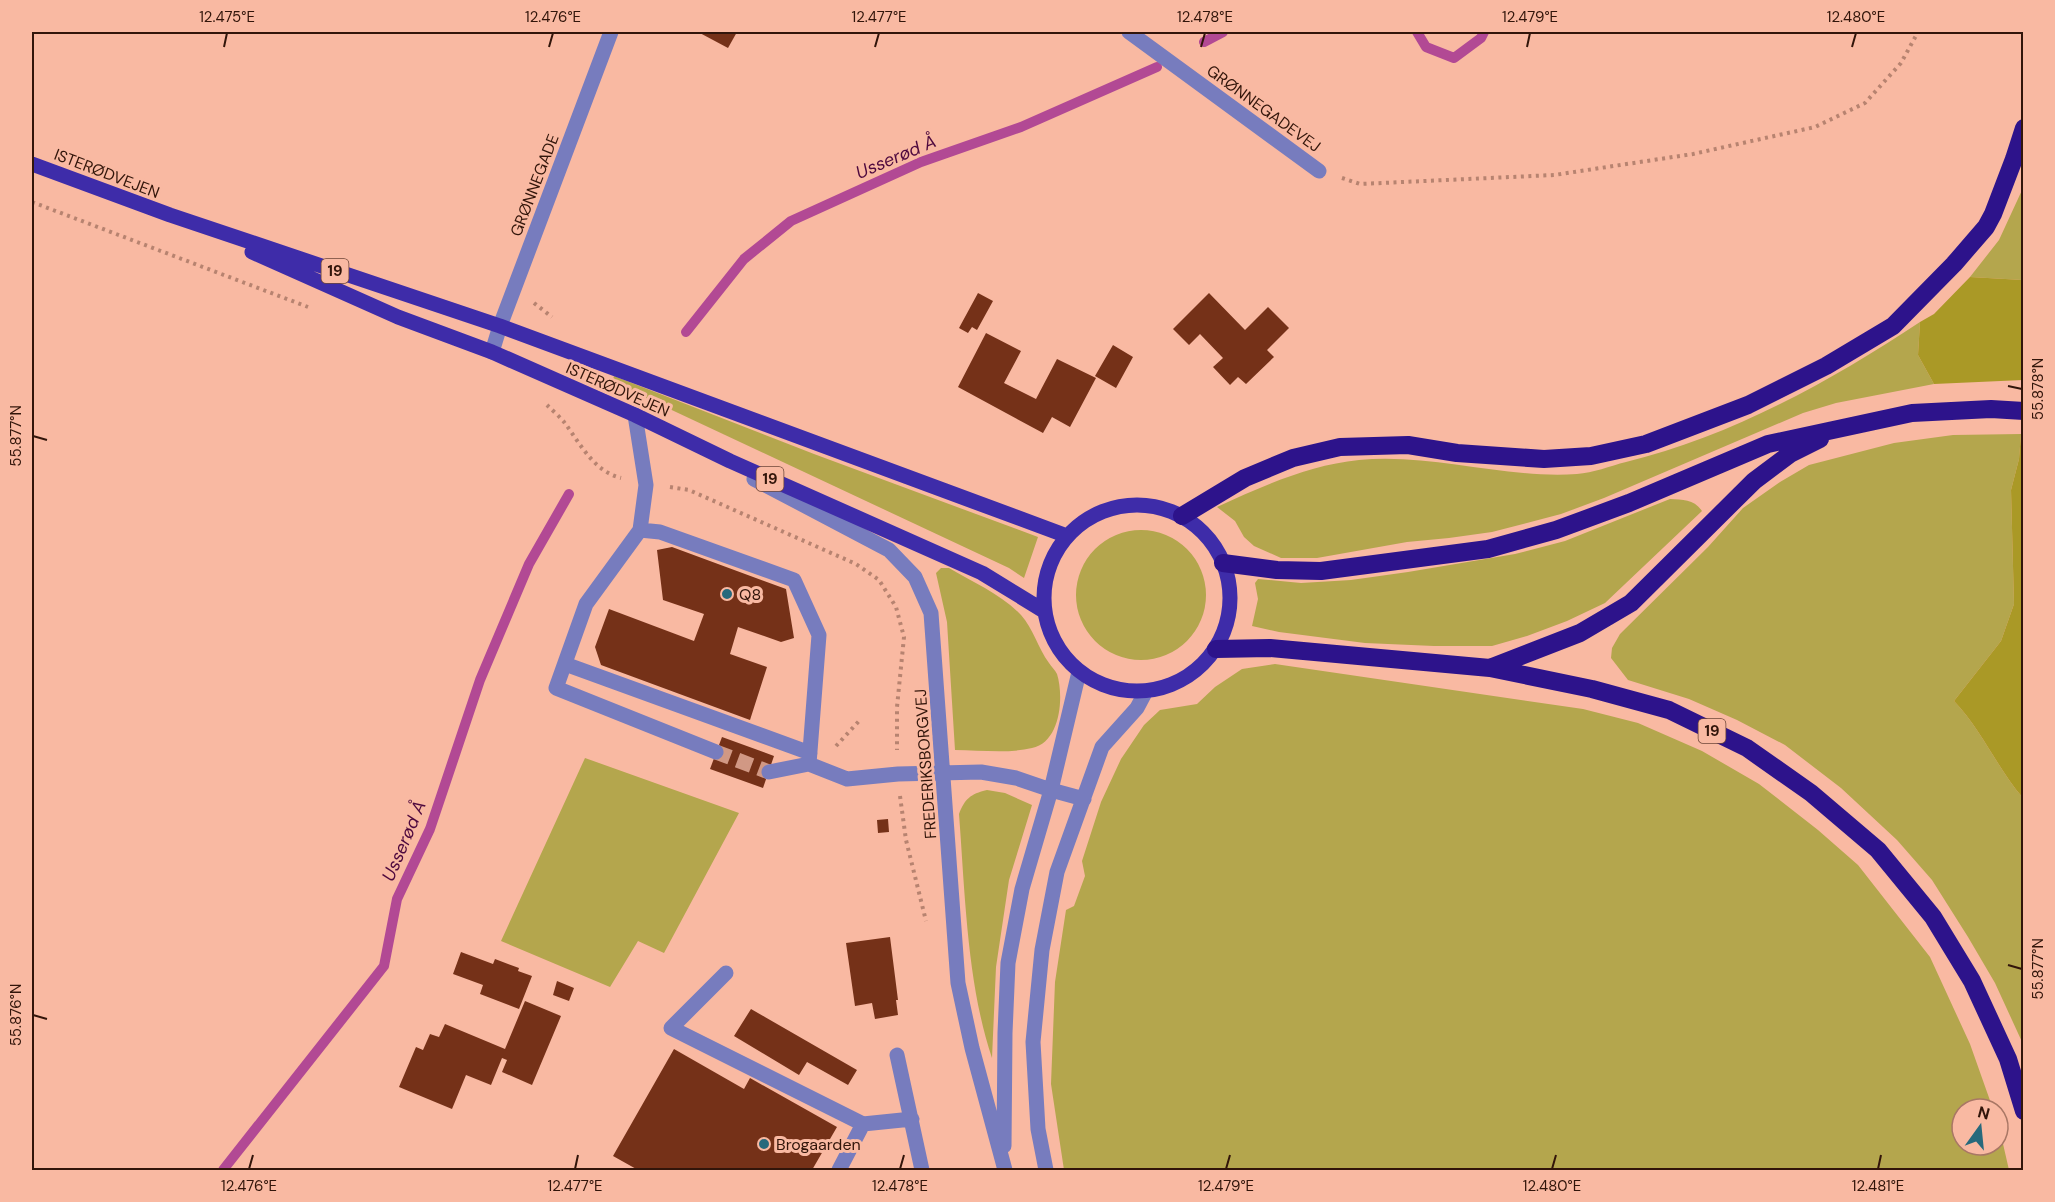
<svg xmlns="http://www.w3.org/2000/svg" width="2055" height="1202" viewBox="0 0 2055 1202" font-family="'DM Sans',sans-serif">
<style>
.green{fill:#b4a64d}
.forest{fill:#aa9926}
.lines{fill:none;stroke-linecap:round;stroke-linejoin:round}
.stream{stroke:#b24994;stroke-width:10}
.building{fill:#753118}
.minor-tunnel{stroke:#d19884;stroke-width:15;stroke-dasharray:15 8;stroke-linecap:butt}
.path{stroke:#b78370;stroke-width:4;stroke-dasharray:3 4.5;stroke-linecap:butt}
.minor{stroke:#777cbe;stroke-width:15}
.major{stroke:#3e2ca9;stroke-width:15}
.highway{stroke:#2d138b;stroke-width:18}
.ticks{fill:none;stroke:#32150a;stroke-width:2}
.poi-dot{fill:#27697c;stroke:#f9b9a2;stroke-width:2}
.labels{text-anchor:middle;stroke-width:6;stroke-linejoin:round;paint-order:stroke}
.shield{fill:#f9b9a2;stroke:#6e4638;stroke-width:1.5}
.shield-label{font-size:15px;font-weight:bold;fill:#32150a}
.street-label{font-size:16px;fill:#32150a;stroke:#f9b9a2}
.poi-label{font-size:16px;fill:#32150a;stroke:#f9b9a2;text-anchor:start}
.water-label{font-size:18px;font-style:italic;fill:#4e093e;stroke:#f9b9a2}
.neatline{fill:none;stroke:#32150a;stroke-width:2}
.ticks-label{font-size:15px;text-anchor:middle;fill:#32150a}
</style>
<rect width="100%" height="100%" fill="#f9b9a2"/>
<!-- green -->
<path class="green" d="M 2023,188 L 2023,280 L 1970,277 L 1999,240 Z
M 1920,322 L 1918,355 L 1934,384 L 1836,403 L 1803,413 L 1604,498 L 1561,514 L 1492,532 L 1449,538 L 1407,542 L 1317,558 L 1281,558 L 1254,546 L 1244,537 L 1235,521 L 1217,507 C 1263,486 1309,465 1359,460 C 1432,453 1504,479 1577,474 C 1593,473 1610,466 1626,462 C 1730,437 1831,381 1920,322 Z
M 614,376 L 814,454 L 1038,537 L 1024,578 L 1009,568 L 612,382 Z
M 2021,434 L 2019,459 L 2011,490 L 2014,604 L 2001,641 L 1954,701 C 1982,730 1997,768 2023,798 L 2023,1044 L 1995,983 L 1968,937 L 1932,880 L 1897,840 L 1841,788 L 1785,745 L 1737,720 L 1689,699 L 1628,680 L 1611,658 L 1612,648 L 1620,634 L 1708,547 L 1743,508 L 1780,482 L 1809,465 L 1894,443 L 1953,435 Z
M 1670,499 C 1683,500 1694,499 1702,511 L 1605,603 L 1567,621 L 1527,636 L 1492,646 L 1434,646 L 1365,643 L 1279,632 L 1252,626 L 1258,599 L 1255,583 L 1258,579 L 1301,583 L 1351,580 L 1408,572 L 1515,554 L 1565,541 Z
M1076 595a65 65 0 1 1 130 0a65 65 0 1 1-130 0Z
M 941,568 L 949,568 C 973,582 1002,595 1021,615 C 1033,628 1038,648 1049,663 C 1051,666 1055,670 1057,674 C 1064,696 1061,742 1032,748 C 1008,754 979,750 955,750 L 947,622 L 936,573 Z
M 1275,664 L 1583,709 L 1638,723 L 1702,751 L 1759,784 L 1818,830 L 1858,865 L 1930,957 L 1970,1044 L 1993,1109 L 1962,1109 L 1962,1145 L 1998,1145 L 1998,1122 L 2009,1170 L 1064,1170 L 1051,1084 L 1055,982 L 1066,910 L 1074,906 L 1085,876 L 1082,861 L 1101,802 L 1121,759 L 1144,725 L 1160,710 L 1197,704 L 1215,687 L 1242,669 Z
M 585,758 L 739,813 L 664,953 L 638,941 L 610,987 L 501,941 Z
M 987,790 L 1005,793 L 1032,805 L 1009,880 L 996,967 L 992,1058 C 967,984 965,892 959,814 C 965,799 970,794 987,790 Z"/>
<!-- forest -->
<path class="forest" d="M 1970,277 L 2023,280 L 2023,380 L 1934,384 L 1918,355 L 1920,322 L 1934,314 Z
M 2021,434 L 2024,434 L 2023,798 C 1997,768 1982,730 1954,701 L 2001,641 L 2014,604 L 2011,490 L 2019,459 Z"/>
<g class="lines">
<!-- stream -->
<path class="stream" d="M 1417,32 L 1426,47 L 1454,58 L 1481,38 L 1484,32
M 1204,42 L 1223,32
M 686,332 L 744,259 L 791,221 L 921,162 L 1021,127 L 1157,67
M 223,1170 L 384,966 L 397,899 L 430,829 L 480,680 L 529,564 L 569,494"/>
</g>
<!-- building -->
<path class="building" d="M 698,32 L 737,32 L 728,48 Z
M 978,293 L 993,301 L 977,330 L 972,327 L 968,333 L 959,328 Z
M 1209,293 L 1245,330 L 1268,307 L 1289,328 L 1267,350 L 1274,357 L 1246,384 L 1238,377 L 1230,385 L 1213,367 L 1223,358 L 1200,334 L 1189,345 L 1173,329 Z
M 986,333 L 1021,351 L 1004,383 L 1036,399 L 1057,359 L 1096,378 L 1070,427 L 1052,417 L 1043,433 L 958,387 Z
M 1113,345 L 1133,357 L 1116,388 L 1095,376 Z
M 672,547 L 786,589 L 794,638 L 781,642 L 738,627 L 730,654 L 767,667 L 750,720 L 601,665 L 595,647 L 609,609 L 694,641 L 704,614 L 663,600 L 657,550 Z
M 722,737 L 774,756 L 763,788 L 710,769 Z
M 888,819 L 889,832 L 878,833 L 877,820 Z
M 890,937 L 898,1000 L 896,1000 L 898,1015 L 875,1019 L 872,1003 L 855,1006 L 846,943 Z
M 461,952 L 493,964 L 495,959 L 519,968 L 518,971 L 532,976 L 519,1009 L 480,994 L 483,985 L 453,974 Z
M 557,981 L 574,988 L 569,1001 L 553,995 Z
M 525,1001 L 561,1016 L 532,1085 L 502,1072 L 507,1060 L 502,1058 L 491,1085 L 466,1075 L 452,1109 L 399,1087 L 416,1047 L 423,1050 L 430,1034 L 439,1037 L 445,1024 L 505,1049 Z
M 751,1009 L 857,1070 L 848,1085 L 807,1062 L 799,1075 L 734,1036 Z
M 674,1049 L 744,1089 L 750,1078 L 837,1127 L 812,1170 L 638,1170 L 613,1156 Z"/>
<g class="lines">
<!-- minor-tunnel -->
<path class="minor-tunnel" d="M 716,752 L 769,772"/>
<!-- path -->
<path class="path" d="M 1342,178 L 1360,184 L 1554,175 L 1693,154 L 1815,127 L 1865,103 L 1901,63 L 1918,32
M 32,202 L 308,307
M 534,303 L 552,317
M 547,405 C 552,410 559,416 564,422 C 580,443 593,471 621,478
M 670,487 L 689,490 L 856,564 L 879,580 L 896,607 L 904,637 L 897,707 L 897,750
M 836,746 L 860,720
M 900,796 L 906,840 L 926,921"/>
<!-- minor -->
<path class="minor" d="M 1129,32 L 1319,171
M 492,352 L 500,326 L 611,32
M 635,415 L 646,485 L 640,530 L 660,532 L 794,580 L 819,635 L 809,764
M 754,479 L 889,550 L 915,577 L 931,613 L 958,983 L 972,1048 L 1005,1170
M 640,530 L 586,604 L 556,688 L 716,752
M 565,664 L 810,753
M 769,772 L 809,764 L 847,779 L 898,774 L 981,772 L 1016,778 L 1051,790 L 1084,799
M 726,973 L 671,1028 L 863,1124 L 839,1170
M 897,1055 L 922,1170
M 863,1124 L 912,1119
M 1004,1146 L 1005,1033 L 1008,963 L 1022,889 L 1051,790 L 1079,672
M 1046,1170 L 1038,1129 L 1033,1042 L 1042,950 L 1057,872 L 1102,747 L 1137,708 L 1146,691"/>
<!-- major -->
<path class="major" d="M 32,164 L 170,215 L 500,326 L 1067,536
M 252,252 L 398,317 L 492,352 L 635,415 L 730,461 L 982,573 L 1044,611
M1044 598a93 93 0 1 1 186 0a93 93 0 1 1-186 0Z"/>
<!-- highway -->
<path class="highway" d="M 1182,516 L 1245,478 L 1293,458 L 1340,447 L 1408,445 L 1457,453 L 1544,459 L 1591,456 L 1646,444 L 1748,405 L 1826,366 L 1893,326 L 1954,264 L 1986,227 L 1993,214 L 2014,159 L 2024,128
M 1223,563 L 1277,570 L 1321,571 L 1488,549 L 1556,530 L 1629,503 L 1768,444 L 1912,413 L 1991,409 L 2024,411
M 1216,649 L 1270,648 L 1490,668 L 1592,689 L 1669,710 L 1747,748 L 1811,793 L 1878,850 L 1933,917 L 1972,981 L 2008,1059 L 2024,1111
M 1490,668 L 1580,633 L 1631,603 L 1754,481 L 1790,454 L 1820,439"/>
</g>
<!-- ticks -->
<path class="ticks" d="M 224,47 L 227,33M 549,47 L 553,33M 875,47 L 879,33M 1201,47 L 1205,33M 1527,47 L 1530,33M 1852,47 L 1856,33M 2008,386 L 2022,389M 33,436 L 47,440M 2008,965 L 2022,969M 33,1015 L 47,1019M 249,1169 L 253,1155M 575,1169 L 578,1155M 900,1169 L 904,1155M 1226,1169 L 1230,1155M 1552,1169 L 1556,1155M 1878,1169 L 1881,1155"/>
<!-- markers -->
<g class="poi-dot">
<circle cx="727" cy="594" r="6"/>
<circle cx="764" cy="1144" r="6"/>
</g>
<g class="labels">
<!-- shield labels -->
<g class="shield">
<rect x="321.5" y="259" width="27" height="24" rx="4.5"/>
<rect x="756.5" y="467" width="27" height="24" rx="4.5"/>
<rect x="1698.5" y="719" width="27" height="24" rx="4.5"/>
</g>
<g class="shield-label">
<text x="335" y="276">19</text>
<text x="770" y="484">19</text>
<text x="1712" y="736">19</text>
</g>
<!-- street labels -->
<g class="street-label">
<text transform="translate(1264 108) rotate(36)" y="6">GRØNNEGADEVEJ</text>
<text transform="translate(107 173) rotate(21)" y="6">ISTERØDVEJEN</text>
<text transform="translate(534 185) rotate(-69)" y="6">GRØNNEGADE</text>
<text transform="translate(618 389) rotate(24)" y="6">ISTERØDVEJEN</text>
<text transform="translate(925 764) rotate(-94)" y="6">FREDERIKSBORGVEJ</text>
</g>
<!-- poi labels -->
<g class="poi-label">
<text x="739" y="600">Q8</text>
<text x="776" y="1150">Brogaarden</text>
</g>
<!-- water labels -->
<g class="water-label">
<text transform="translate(896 157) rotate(-23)" y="6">Usserød Å</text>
<text transform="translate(404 841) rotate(-67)" y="6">Usserød Å</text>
</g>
</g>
<!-- border -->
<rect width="2055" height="1202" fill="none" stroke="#f9b9a2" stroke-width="66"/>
<!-- north arrow -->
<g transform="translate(1980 1127) rotate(15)"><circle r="28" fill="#f9b9a2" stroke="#a97765" stroke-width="1.5"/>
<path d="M0-4.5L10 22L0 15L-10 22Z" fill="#27697c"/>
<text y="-9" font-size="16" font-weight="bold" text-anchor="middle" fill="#32150a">N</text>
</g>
<rect x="33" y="33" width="1989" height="1136" class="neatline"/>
<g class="ticks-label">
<text x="227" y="22">12.475°E</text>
<text x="553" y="22">12.476°E</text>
<text x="879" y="22">12.477°E</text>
<text x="1205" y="22">12.478°E</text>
<text x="1530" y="22">12.479°E</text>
<text x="1856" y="22">12.480°E</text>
<text transform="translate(2038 389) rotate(-90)" y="5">55.878°N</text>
<text transform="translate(16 436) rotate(-90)" y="5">55.877°N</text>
<text transform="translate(2038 969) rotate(-90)" y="5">55.877°N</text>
<text transform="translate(16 1015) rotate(-90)" y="5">55.876°N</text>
<text x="249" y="1191">12.476°E</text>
<text x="575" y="1191">12.477°E</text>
<text x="900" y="1191">12.478°E</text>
<text x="1226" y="1191">12.479°E</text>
<text x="1552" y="1191">12.480°E</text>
<text x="1878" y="1191">12.481°E</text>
</g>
</svg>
